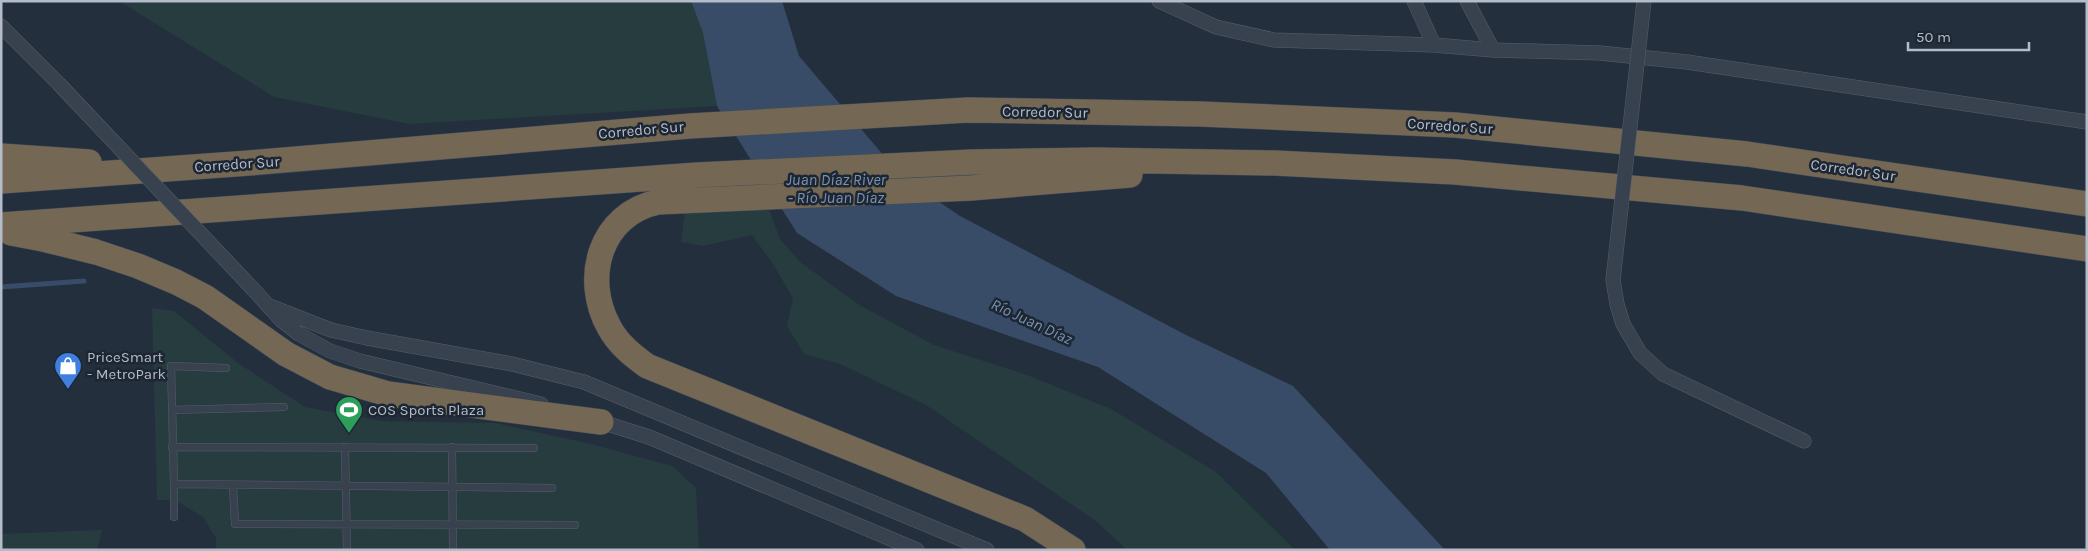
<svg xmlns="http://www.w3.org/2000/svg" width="2088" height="551" viewBox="0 0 2088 551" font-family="Karla,sans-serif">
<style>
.green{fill:#263c3f}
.water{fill:#394c67}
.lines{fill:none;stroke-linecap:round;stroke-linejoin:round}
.stream{stroke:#394c67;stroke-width:5}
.lane-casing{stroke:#565f6c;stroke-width:8}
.street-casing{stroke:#565f6c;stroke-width:15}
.highway-casing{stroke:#434c59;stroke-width:26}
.lane{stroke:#38414e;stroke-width:7}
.street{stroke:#38414e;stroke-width:14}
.highway{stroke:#746855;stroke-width:25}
.street-bridge-casing{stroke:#565f6c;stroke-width:15;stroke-linecap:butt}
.street-bridge{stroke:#38414e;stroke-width:14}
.labels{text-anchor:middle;stroke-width:5;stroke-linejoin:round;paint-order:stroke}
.street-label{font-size:15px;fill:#b4bcc9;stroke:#1d2633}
.poi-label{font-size:15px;fill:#b4bcc9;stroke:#1d2633;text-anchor:start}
.water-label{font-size:16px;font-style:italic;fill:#7c92b1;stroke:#1d2633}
</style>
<rect width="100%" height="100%" fill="#242f3e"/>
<!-- green -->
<path class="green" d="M 119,1 L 691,1 L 703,33 L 717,106 L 409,124 L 274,97 Z
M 768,207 L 780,239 L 800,262 L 861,306 L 934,345 L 1027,375 L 1111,409 L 1216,472 L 1295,550 L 1127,550 L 1096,521 L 926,405 L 840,364 L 804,354 L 787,326 L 793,298 L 773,264 L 752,235 L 703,246 L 681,242 L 685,211 Z
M 152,308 L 174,311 L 238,363 L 305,407 L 381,421 L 495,423 L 591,444 L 672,466 L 696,488 L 699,550 L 216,550 L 216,538 L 203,517 L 175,500 L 157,500 Z
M 102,530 L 97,550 L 1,550 L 1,534 Z"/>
<!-- water -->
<path class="water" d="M 691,1 L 782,1 L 799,56 L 901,176 L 960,216 L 1186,335 L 1293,386 L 1445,550 L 1330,550 L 1266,473 L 1098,367 L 896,296 L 797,233 L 717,106 L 703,33 Z"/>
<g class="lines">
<!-- stream -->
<path class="stream" d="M 1,287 L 84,281"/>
<defs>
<path id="lane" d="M 226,368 L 171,366 L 174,484 L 552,488
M 172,410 L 284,407
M 172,447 L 534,448
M 345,447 L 347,550
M 452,447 L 453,550
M 174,484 L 174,517
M 233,485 L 235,524 L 575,525"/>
<path id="street" d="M 1159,1 L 1216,27 L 1274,40 L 1434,45 L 1493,50 L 1600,53 L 1687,62 L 2087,122
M 1414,1 L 1434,45
M 1467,1 L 1493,50
M 1,26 L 59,84
M 1613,280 L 1617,304 L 1623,324 L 1640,353 L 1663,374 L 1804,441
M 253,289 L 281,320 L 299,334 L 330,351 L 360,361 L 541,404
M 267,305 L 331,330 L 367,338 L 512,364 L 584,382 L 987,550
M 595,420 L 649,437 L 917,550"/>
<path id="highway" d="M 1,156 L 89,162
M 1,181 L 249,163 L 690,126 L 968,110 L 1200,114 L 1455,125 L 1747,154 L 2087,204
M 1,225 L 697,175 L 972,162 L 1095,160 L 1275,163 L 1455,172 L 1742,198 L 2087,249
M 11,233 L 43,239 L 96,252 L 138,266 L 176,282 L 205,297 L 286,354 L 330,377 L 388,394 L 601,422
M 1073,550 L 1025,519 L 647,366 C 632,355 618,344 609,327 C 582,278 600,214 658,202 L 971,188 L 1130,175"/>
</defs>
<!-- lane casing -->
<use href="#lane" class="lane-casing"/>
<!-- street casing -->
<use href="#street" class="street-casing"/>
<!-- highway casing -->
<use href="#highway" class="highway-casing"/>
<!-- lane -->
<use href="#lane" class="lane"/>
<!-- street -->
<use href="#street" class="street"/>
<!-- highway -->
<use href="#highway" class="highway"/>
<defs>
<path id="street-bridge" d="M 59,84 L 253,289
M 1613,280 L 1644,1"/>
</defs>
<!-- street-bridge casing -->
<use href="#street-bridge" class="street-bridge-casing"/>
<!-- street-bridge -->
<use href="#street-bridge" class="street-bridge"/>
</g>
<!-- icons -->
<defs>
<symbol id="shop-pin" viewBox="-11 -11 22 30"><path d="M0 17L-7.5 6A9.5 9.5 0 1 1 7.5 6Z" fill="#3f7fe0" stroke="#1d2633"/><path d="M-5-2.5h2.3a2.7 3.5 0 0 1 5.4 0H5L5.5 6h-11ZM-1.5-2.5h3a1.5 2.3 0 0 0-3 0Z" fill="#fff"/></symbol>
<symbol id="stadium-pin" viewBox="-11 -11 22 30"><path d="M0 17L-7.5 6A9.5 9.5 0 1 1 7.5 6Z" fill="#2e9e5b" stroke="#1d2633"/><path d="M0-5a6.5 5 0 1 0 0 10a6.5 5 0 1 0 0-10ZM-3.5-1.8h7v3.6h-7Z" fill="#fff"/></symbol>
</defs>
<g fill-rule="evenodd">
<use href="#shop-pin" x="52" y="350" width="32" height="43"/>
<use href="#stadium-pin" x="333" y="394" width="32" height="43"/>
</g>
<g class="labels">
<!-- street labels -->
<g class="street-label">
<text transform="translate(1045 112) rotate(1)" y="5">Corredor Sur</text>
<text transform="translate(1450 126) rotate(4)" y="5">Corredor Sur</text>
<text transform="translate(641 130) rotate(-5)" y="5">Corredor Sur</text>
<text transform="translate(237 164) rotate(-4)" y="5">Corredor Sur</text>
<text transform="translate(1853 170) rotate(8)" y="5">Corredor Sur</text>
</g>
<!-- poi labels -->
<g class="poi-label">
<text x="87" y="362">PriceSmart<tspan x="87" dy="17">- MetroPark</tspan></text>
<text x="368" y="415">COS Sports Plaza</text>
</g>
<!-- water labels -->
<g class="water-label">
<text x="836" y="185">Juan Díaz River<tspan x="836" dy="18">- Río Juan Díaz</tspan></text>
<text transform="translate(1032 321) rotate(25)" y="6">Río Juan Díaz</text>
</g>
</g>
<!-- border -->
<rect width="2088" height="551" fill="none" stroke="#b4bcc9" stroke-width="5"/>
<!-- scale -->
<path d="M1908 42v8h121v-8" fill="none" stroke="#b4bcc9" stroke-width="2.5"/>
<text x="1916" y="42" font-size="15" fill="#b4bcc9" stroke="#1d2633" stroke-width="4" paint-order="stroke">50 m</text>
</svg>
